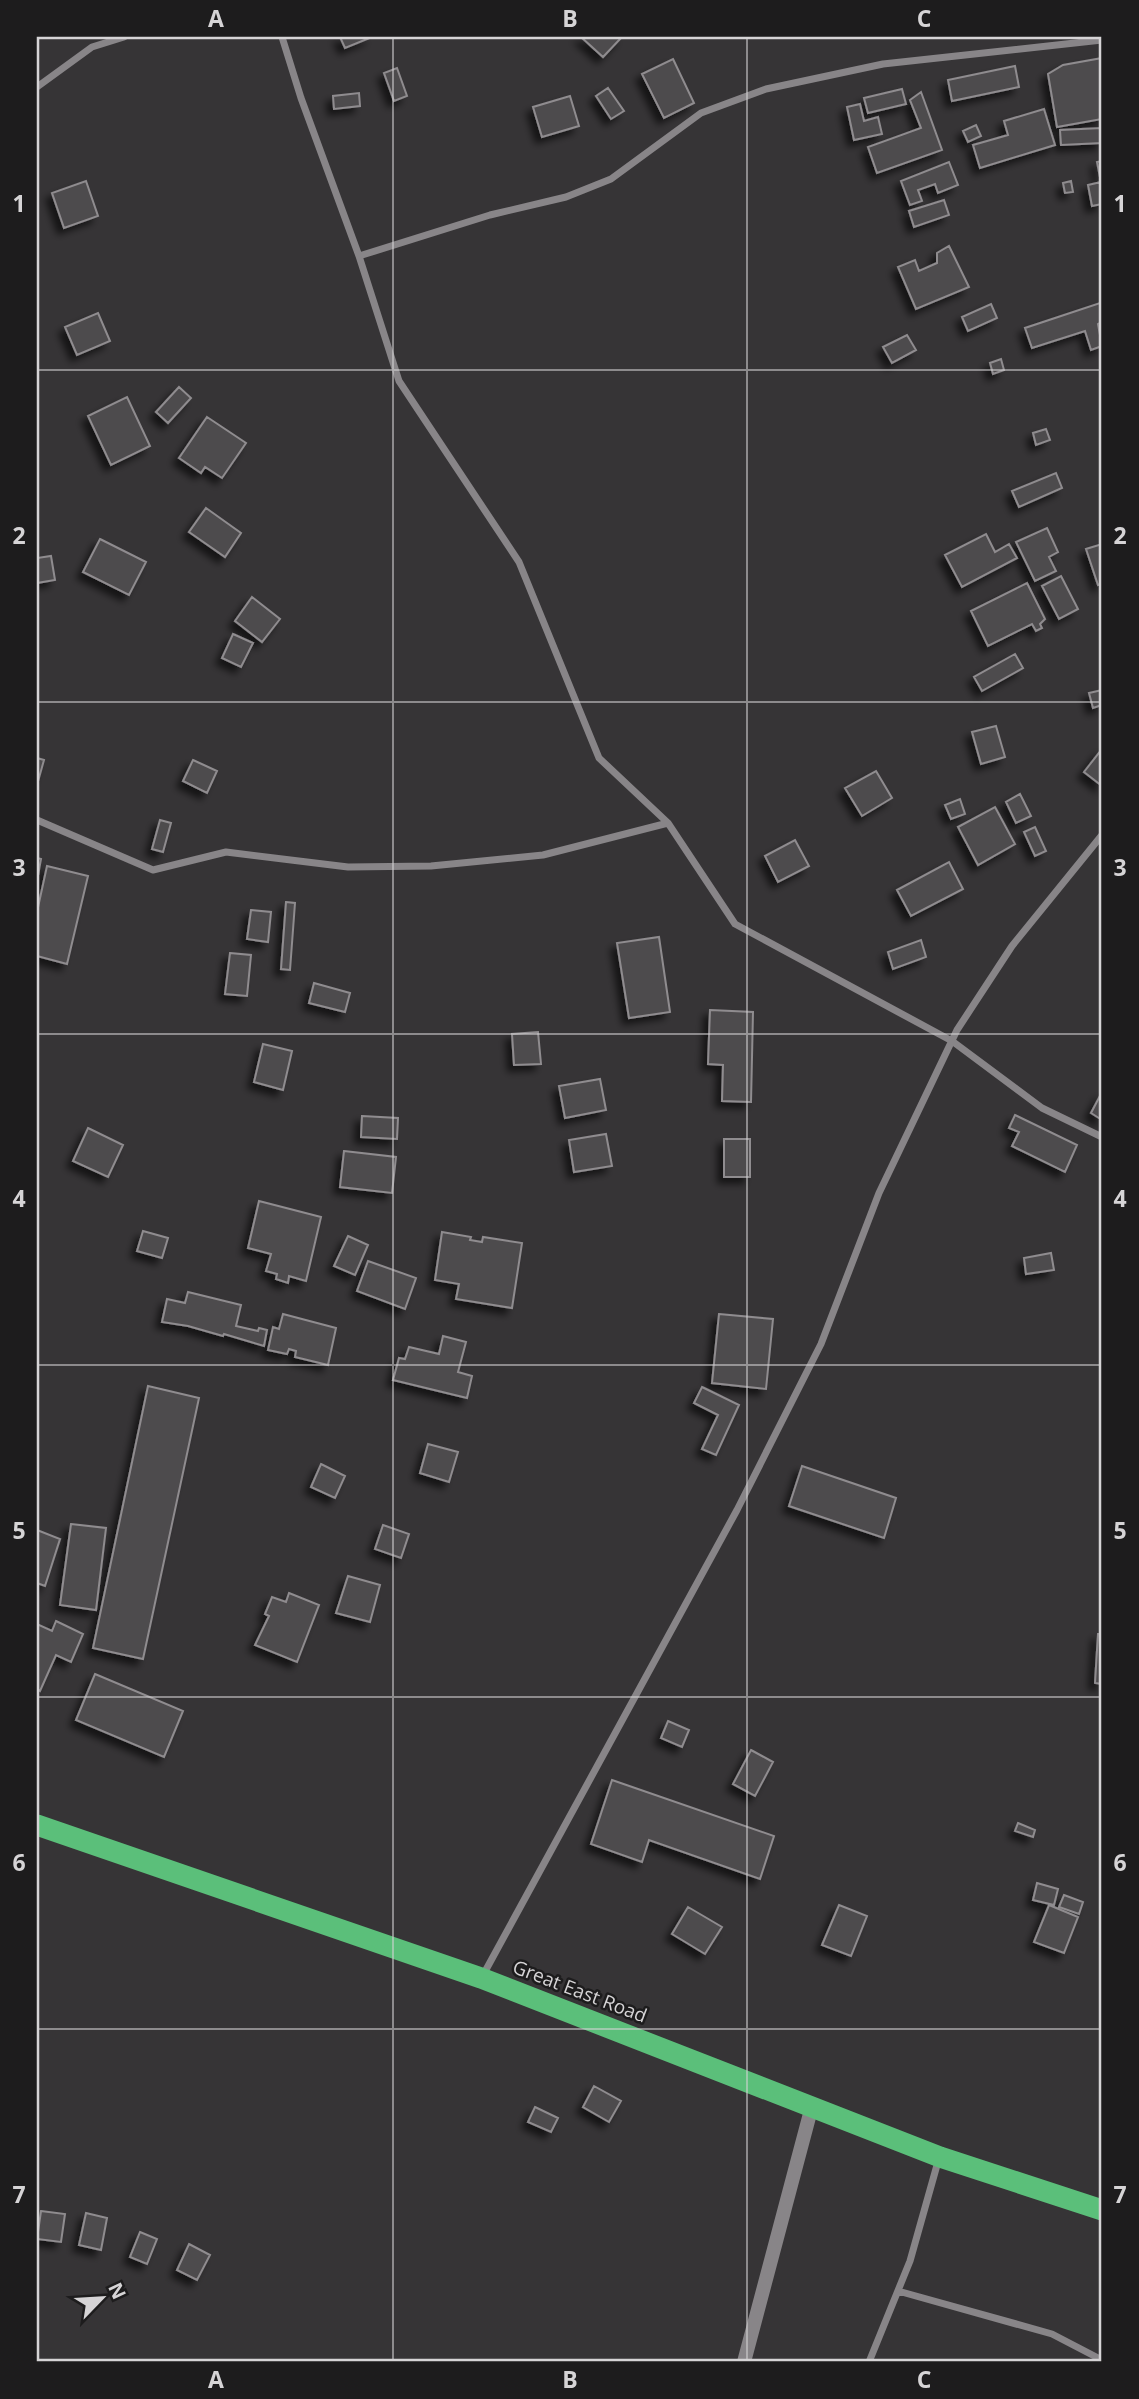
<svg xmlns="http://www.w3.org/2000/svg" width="1139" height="2399" viewBox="0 0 1139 2399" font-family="'Open Sans',sans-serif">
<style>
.building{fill:#4e4b4d;stroke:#8f8c8f;stroke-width:2;filter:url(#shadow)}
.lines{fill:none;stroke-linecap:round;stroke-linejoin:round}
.street{stroke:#888588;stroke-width:7}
.secondary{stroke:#888588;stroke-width:14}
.highway{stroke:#5bbf7a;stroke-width:21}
.grid{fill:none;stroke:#d6d4d6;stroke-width:2;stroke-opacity:0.55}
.labels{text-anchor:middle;stroke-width:5;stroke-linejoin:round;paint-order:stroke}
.street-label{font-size:19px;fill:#d6d4d6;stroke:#1d1c1d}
.neatline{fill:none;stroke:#d6d4d6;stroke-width:2.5}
.grid-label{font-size:23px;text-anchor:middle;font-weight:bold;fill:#d6d4d6}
</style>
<defs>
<filter id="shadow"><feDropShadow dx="-6" dy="6" stdDeviation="3.5" flood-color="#0009"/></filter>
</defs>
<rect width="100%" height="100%" fill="#363436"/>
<!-- building -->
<path class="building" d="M 340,37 L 372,37 L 345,48 Z
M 581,37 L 622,37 L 603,57 Z
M 1102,58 L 1102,119 L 1057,127 L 1048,74 L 1063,65 Z
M 673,59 L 694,103 L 664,118 L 642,74 Z
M 1015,66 L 1019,87 L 952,101 L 948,80 Z
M 397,68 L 407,96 L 394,101 L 384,73 Z
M 608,88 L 624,111 L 611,119 L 596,96 Z
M 902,89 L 906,104 L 868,113 L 864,98 Z
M 921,92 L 942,150 L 877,173 L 868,147 L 921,128 L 910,100 Z
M 359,93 L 360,106 L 334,109 L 333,96 Z
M 570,96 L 579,126 L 542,137 L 533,107 Z
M 860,104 L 864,121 L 878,117 L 882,134 L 854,140 L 847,107 Z
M 1044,109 L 1055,145 L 980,168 L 973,145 L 1008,135 L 1004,121 Z
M 976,125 L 981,136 L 968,142 L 963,131 Z
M 1102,128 L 1102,143 L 1061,145 L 1060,130 Z
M 1102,161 L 1102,204 L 1092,206 L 1088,185 L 1101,182 L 1097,162 Z
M 949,162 L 958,185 L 938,193 L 935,184 L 918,190 L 922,201 L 910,205 L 901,181 Z
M 86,181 L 98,216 L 64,228 L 52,193 Z
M 1071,181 L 1073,192 L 1065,193 L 1063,183 Z
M 944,200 L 949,215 L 914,227 L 909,211 Z
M 949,246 L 969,287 L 916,309 L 898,267 L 915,260 L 919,271 L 937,263 L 937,253 Z
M 1100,303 L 1102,322 L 1098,324 L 1102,346 L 1091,350 L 1085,331 L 1032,348 L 1025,328 Z
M 991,304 L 997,318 L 968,331 L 962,317 Z
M 98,313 L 110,341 L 77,355 L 65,327 Z
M 907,335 L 916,350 L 892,363 L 883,347 Z
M 1001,359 L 1004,370 L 993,374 L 990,363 Z
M 179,387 L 191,398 L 168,423 L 156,412 Z
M 127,397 L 150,446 L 111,465 L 88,416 Z
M 207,417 L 246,443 L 222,478 L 205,467 L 201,473 L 179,458 Z
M 1046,429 L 1050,440 L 1036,445 L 1033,433 Z
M 1056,473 L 1062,488 L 1019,507 L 1012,491 Z
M 206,508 L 241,533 L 225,557 L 189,532 Z
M 1047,528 L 1058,552 L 1049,557 L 1056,571 L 1035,581 L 1016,542 Z
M 986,534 L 995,552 L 1009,544 L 1017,558 L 962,587 L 945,555 Z
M 100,539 L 146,562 L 129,595 L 83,572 Z
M 1102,544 L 1102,584 L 1098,585 L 1086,549 Z
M 51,556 L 55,580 L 37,583 L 37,558 Z
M 1061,576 L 1078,609 L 1059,619 L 1042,586 Z
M 1027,583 L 1045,619 L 1040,624 L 1042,628 L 1036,631 L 1032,624 L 988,646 L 971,611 Z
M 252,597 L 280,619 L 262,642 L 235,621 Z
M 233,634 L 253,643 L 241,667 L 222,658 Z
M 1015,654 L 1023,668 L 982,691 L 974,677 Z
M 1102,690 L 1102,705 L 1093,708 L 1089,693 Z
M 996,726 L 1005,757 L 981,764 L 972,732 Z
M 1102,749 L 1102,786 L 1084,772 Z
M 37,758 L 44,760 L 37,785 Z
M 193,760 L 217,771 L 207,793 L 183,781 Z
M 876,771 L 892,798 L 862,816 L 845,788 Z
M 1020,794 L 1031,816 L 1016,823 L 1006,802 Z
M 960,799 L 965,814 L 951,819 L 945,805 Z
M 995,807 L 1015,844 L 978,865 L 958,827 Z
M 160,820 L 171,823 L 163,852 L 152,849 Z
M 1035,827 L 1046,851 L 1035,856 L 1024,832 Z
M 795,840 L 809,866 L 778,882 L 765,856 Z
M 37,858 L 41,859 L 37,881 Z
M 949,862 L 963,889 L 911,916 L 897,890 Z
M 47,866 L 88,876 L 67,964 L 37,956 L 37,912 Z
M 286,902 L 295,903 L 290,970 L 281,969 Z
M 251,910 L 271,912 L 268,942 L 247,939 Z
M 659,937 L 670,1012 L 629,1018 L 617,943 Z
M 921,940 L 926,957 L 893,969 L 888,952 Z
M 230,953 L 251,955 L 247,996 L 225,994 Z
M 314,983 L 350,993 L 345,1012 L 309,1003 Z
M 710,1010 L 753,1012 L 751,1102 L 722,1101 L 723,1065 L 708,1064 Z
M 538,1032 L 541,1064 L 514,1065 L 512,1034 Z
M 263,1044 L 292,1051 L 283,1090 L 254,1082 Z
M 600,1079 L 606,1110 L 565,1118 L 559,1086 Z
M 1102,1092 L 1102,1120 L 1091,1113 Z
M 1015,1115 L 1077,1145 L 1065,1172 L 1012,1146 L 1019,1132 L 1009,1128 Z
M 362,1116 L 398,1118 L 397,1139 L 361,1137 Z
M 88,1128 L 123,1145 L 108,1177 L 73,1161 Z
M 606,1134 L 612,1166 L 574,1172 L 569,1140 Z
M 724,1139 L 750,1139 L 750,1177 L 724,1177 Z
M 344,1151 L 396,1157 L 392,1193 L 340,1187 Z
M 259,1201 L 321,1217 L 306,1281 L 289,1276 L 288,1283 L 276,1279 L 277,1274 L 266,1271 L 271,1254 L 248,1248 Z
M 143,1231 L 168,1238 L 162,1258 L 137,1251 Z
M 442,1232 L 471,1237 L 470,1240 L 482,1242 L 483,1237 L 522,1243 L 512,1308 L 456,1299 L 459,1284 L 435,1280 Z
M 348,1236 L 368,1245 L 355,1275 L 334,1266 Z
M 1051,1253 L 1054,1270 L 1026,1274 L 1024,1258 Z
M 368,1261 L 416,1278 L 405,1309 L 357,1291 Z
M 188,1292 L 241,1305 L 236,1326 L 258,1331 L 259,1328 L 267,1330 L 264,1346 L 224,1334 L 223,1336 L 188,1326 L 162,1322 L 167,1299 L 185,1303 Z
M 283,1314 L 336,1328 L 328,1365 L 295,1357 L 296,1351 L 289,1349 L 287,1354 L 268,1350 L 273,1327 L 279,1329 Z
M 719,1314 L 773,1319 L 766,1389 L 712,1383 Z
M 443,1336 L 466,1342 L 458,1372 L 472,1376 L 467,1398 L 393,1380 L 399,1358 L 405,1359 L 409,1347 L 439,1354 Z
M 148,1386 L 199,1398 L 143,1659 L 93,1648 Z
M 702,1387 L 739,1405 L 716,1455 L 702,1449 L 718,1415 L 694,1403 Z
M 428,1444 L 458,1452 L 449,1482 L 420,1473 Z
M 321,1464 L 345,1476 L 335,1498 L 311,1487 Z
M 802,1466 L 896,1498 L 884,1538 L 789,1506 Z
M 71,1524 L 106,1528 L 96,1610 L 60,1605 Z
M 383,1525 L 409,1534 L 401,1558 L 375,1549 Z
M 37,1530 L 60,1539 L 45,1586 L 37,1583 Z
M 348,1576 L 380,1585 L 370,1622 L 336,1613 Z
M 289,1593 L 319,1605 L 297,1662 L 255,1645 L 269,1616 L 265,1614 L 272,1597 L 286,1602 Z
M 56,1621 L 83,1634 L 71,1662 L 56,1655 L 40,1691 L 37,1689 L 37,1624 L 52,1631 Z
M 1098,1634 L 1102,1634 L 1102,1684 L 1095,1683 Z
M 95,1674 L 183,1711 L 164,1757 L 76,1720 Z
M 668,1721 L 689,1730 L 682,1747 L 661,1738 Z
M 751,1750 L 773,1762 L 755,1796 L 733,1784 Z
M 612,1780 L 774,1836 L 760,1879 L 649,1840 L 642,1862 L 591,1844 Z
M 1018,1823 L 1035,1830 L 1033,1837 L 1015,1831 Z
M 1037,1883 L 1058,1889 L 1054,1905 L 1033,1900 Z
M 1064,1895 L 1083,1902 L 1079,1914 L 1059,1907 Z
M 839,1905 L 867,1916 L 851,1956 L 822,1945 Z
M 1049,1905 L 1078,1917 L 1064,1953 L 1034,1942 Z
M 688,1907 L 722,1927 L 705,1954 L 672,1934 Z
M 594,2086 L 621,2101 L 609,2122 L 583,2107 Z
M 535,2107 L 558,2118 L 551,2132 L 528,2122 Z
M 41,2211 L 65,2214 L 61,2242 L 37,2239 Z
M 86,2213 L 107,2218 L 101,2250 L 79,2245 Z
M 140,2232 L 157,2239 L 147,2264 L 130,2257 Z
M 189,2244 L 210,2255 L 197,2280 L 177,2270 Z"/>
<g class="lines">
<!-- street -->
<path class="street" d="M 282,37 L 301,98 L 359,256 L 399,381 L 519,562 L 599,758 L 668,823 L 735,924 L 952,1041 L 1042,1108 L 1102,1137
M 37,87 L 92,47 L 124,37
M 359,256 L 490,215 L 566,197 L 611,179 L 701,113 L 766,89 L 883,64 L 1102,40
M 37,820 L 153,870 L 226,852 L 348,867 L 431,866 L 543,855 L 668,823
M 482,1977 L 737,1510 L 821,1344 L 879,1193 L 957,1030 L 1012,946 L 1102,835
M 898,2291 L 1052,2334 L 1102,2360
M 869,2362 L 910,2261 L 939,2158"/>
<!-- secondary -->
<path class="secondary" d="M 744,2362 L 812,2106"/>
<!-- highway -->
<path class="highway" d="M 37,1825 L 481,1978 L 940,2157 L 1102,2210"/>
</g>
<!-- grid -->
<path class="grid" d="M 393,37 L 393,2362M 747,37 L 747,2362M 37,370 L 1102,370M 37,702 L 1102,702M 37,1034 L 1102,1034M 37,1365 L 1102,1365M 37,1697 L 1102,1697M 37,2029 L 1102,2029"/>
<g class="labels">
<!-- street labels -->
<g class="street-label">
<text transform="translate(580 1991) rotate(21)" y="7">Great East Road</text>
</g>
</g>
<!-- border -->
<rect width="1139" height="2399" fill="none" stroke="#1d1c1d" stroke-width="77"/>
<!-- north arrow -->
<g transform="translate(102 2298) rotate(65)" stroke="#1d1c1d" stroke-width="5" paint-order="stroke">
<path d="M0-5L12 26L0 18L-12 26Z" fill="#d6d4d6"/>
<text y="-10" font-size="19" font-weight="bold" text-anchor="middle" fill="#d6d4d6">N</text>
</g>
<rect x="38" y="38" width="1062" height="2322" class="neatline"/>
<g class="grid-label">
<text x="216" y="27">A</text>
<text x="570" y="27">B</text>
<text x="924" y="27">C</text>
<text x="19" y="212">1</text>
<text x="1120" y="212">1</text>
<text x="19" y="544">2</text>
<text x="1120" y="544">2</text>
<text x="19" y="876">3</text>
<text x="1120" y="876">3</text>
<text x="19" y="1207">4</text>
<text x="1120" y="1207">4</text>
<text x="19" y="1539">5</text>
<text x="1120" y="1539">5</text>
<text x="19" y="1871">6</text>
<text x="1120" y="1871">6</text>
<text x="19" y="2203">7</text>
<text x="1120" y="2203">7</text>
<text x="216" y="2388">A</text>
<text x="570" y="2388">B</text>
<text x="924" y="2388">C</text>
</g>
</svg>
